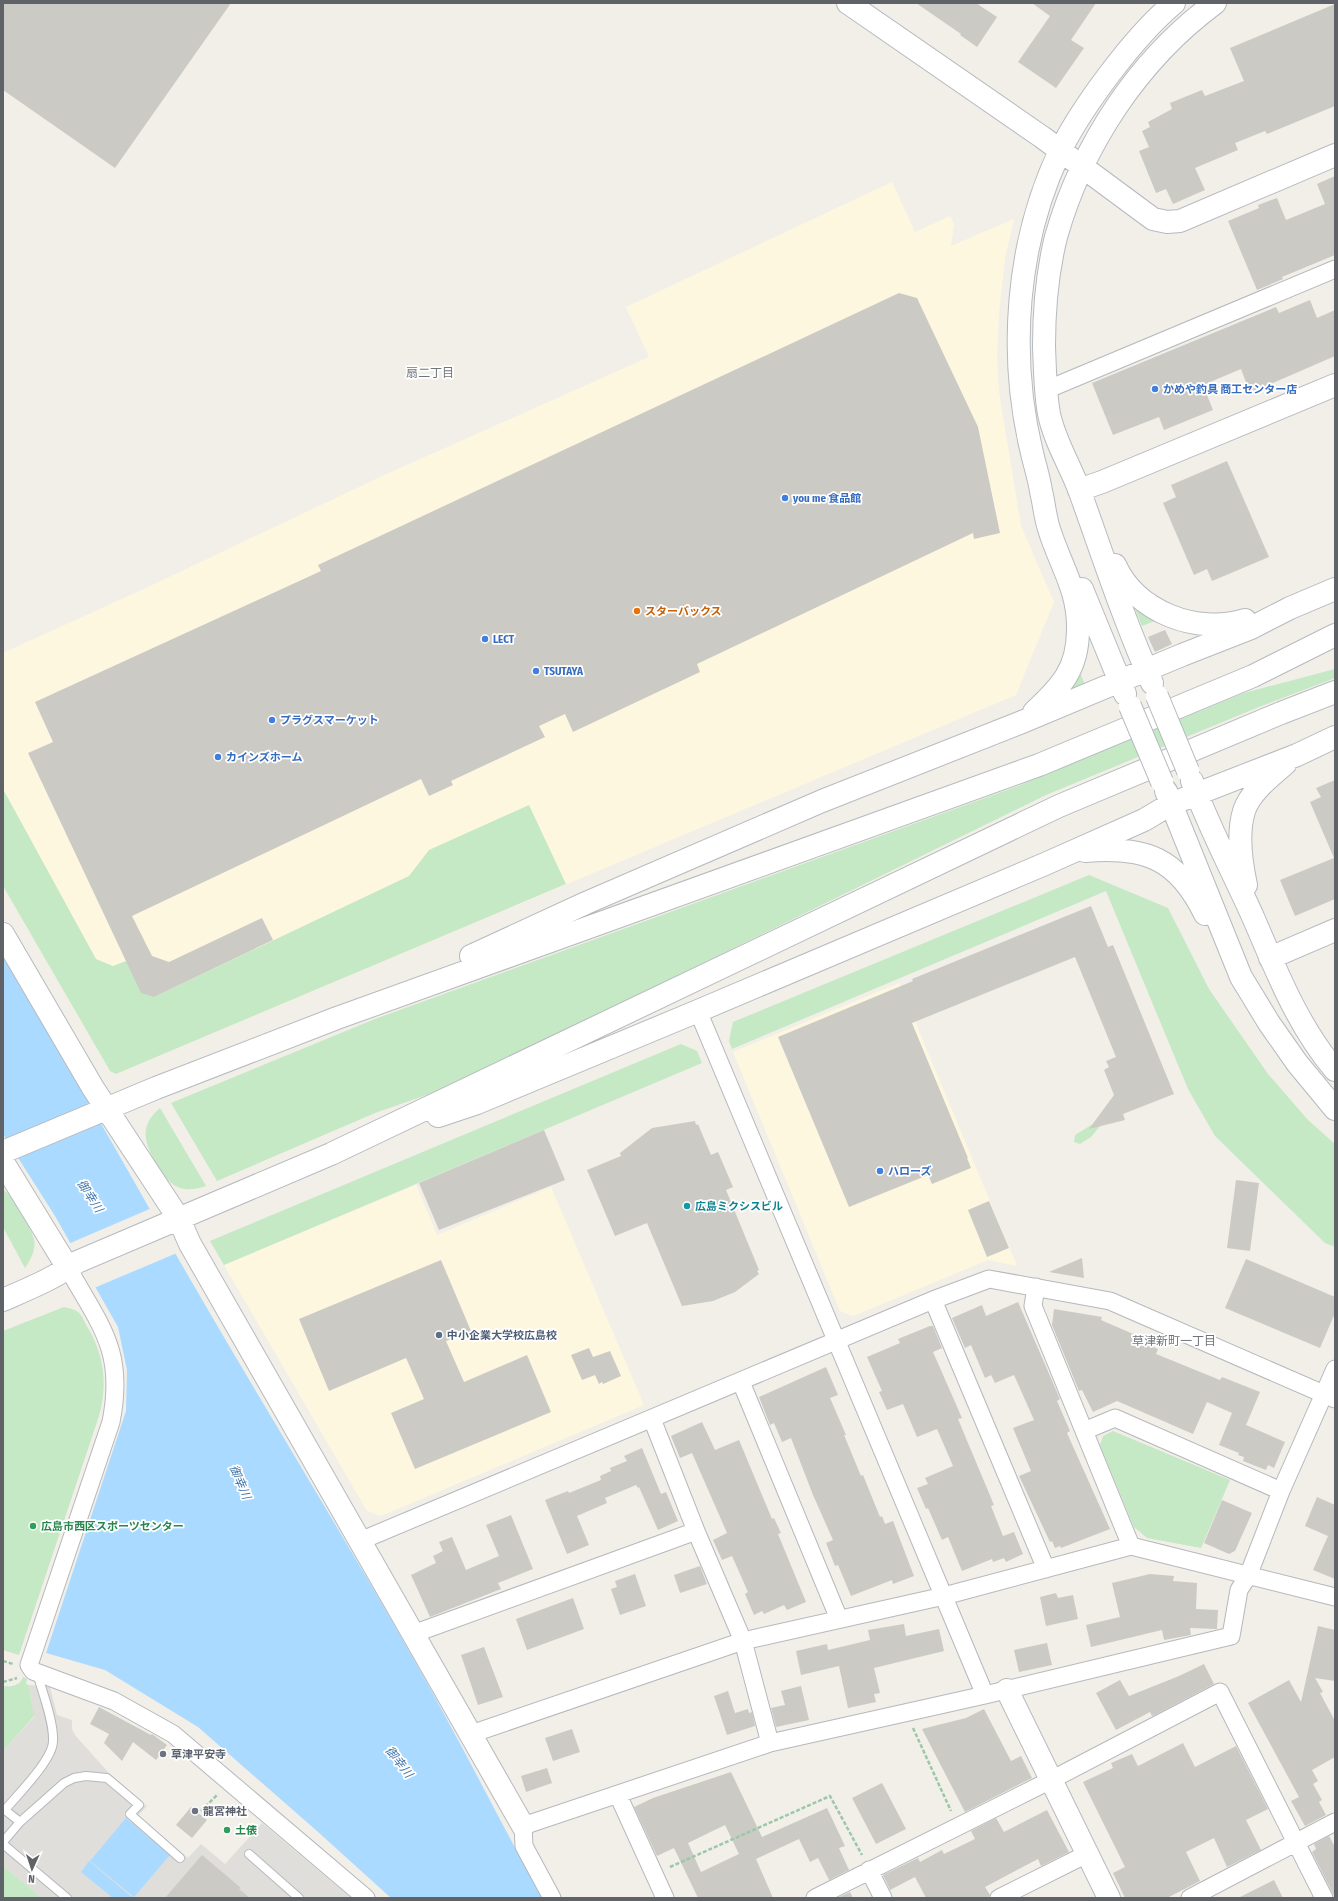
<svg xmlns="http://www.w3.org/2000/svg" width="1338" height="1901" viewBox="0 0 1338 1901" font-family="'Fira Sans Condensed','Noto Sans JP',sans-serif">
<style>
.commercial{fill:#fef7e0}
.industrial{fill:#e0deda}
.green{fill:#c5e8c5}
.water{fill:#aadaff}
.pier{fill:#f1efe8}
.building{fill:#cccac5;fill-rule:evenodd}
.lines{fill:none;stroke-linecap:round;stroke-linejoin:round}
.lane-casing{stroke:#b5b8bc;stroke-width:10}
.street-casing{stroke:#b5b8bc;stroke-width:19}
.secondary-casing{stroke:#b6babf;stroke-width:24}
.path{stroke:#9cc7a9;stroke-width:2.5;stroke-dasharray:4 2;stroke-linecap:butt}
.lane{stroke:#fff;stroke-width:8}
.street{stroke:#fff;stroke-width:17}
.secondary{stroke:#fff;stroke-width:22}
.secondary-bridge-casing{stroke:#b6babf;stroke-width:24;stroke-linecap:butt}
.secondary-bridge{stroke:#fff;stroke-width:22}
.shop-dot{fill:#3f7fe0;stroke:#fff;stroke-width:1.5}
.food-dot{fill:#e8710a;stroke:#fff;stroke-width:1.5}
.culture-dot{fill:#0f9aa8;stroke:#fff;stroke-width:1.5}
.service-dot{fill:#5c6f8a;stroke:#fff;stroke-width:1.5}
.leisure-dot{fill:#2e9e5b;stroke:#fff;stroke-width:1.5}
.worship-dot{fill:#6b7280;stroke:#fff;stroke-width:1.5}
.labels{text-anchor:middle;stroke-width:3.5;stroke-linejoin:round;paint-order:stroke}
.shop-label{font-size:11px;font-weight:bold;fill:#366cbe;stroke:#fff;text-anchor:start}
.food-label{font-size:11px;font-weight:bold;fill:#c56008;stroke:#fff;text-anchor:start}
.culture-label{font-size:11px;font-weight:bold;fill:#0d838f;stroke:#fff;text-anchor:start}
.service-label{font-size:11px;font-weight:bold;fill:#4e5e75;stroke:#fff;text-anchor:start}
.leisure-label{font-size:11px;font-weight:bold;fill:#27864d;stroke:#fff;text-anchor:start}
.worship-label{font-size:11px;font-weight:bold;fill:#5b616d;stroke:#fff;text-anchor:start}
.neighbourhood-label{font-size:12px;fill:#70757a;stroke:#fff}
.water-label{font-size:12px;font-style:italic;fill:#4174aa;stroke:#fff}
</style>
<rect width="100%" height="100%" fill="#f1efe8"/>
<!-- commercial -->
<path class="commercial" d="M 892,182 L 915,232 L 950,216 L 954,224 L 951,246 L 1014,219 L 1005,258 L 999,313 L 997,358 L 999,392 L 1021,526 L 1054,602 L 1016,695 L 116,1074 L 110,1071 L 3,886 L 3,653 L 146,588 L 380,477 L 649,357 L 626,307 Z
M 899,983 L 1017,1266 L 988,1260 L 853,1316 L 840,1311 L 733,1052 Z
M 416,1185 L 437,1235 L 551,1187 L 644,1405 L 381,1516 L 367,1511 L 224,1265 Z"/>
<!-- industrial -->
<path class="industrial" d="M 29,1685 L 50,1687 L 57,1715 L 72,1720 L 72,1729 L 75,1735 L 108,1772 L 147,1806 L 138,1816 L 188,1858 L 201,1844 L 225,1864 L 262,1823 L 351,1898 L 42,1898 L 3,1866 L 3,1751 L 35,1716 L 30,1706 L 31,1697 Z"/>
<!-- green -->
<path class="green" d="M 1134,606 L 1156,618 L 1155,621 L 1142,626 Z
M 1335,669 L 1335,678 L 1259,707 L 1046,795 L 452,1086 L 375,1113 L 217,1181 L 171,1103 L 375,1019 L 1018,786 L 1244,693 Z
M 1080,672 L 1086,688 L 1067,693 Z
M 3,789 L 96,959 L 113,966 L 126,961 L 154,997 L 409,876 L 429,850 L 529,805 L 566,884 L 116,1074 L 110,1071 L 3,886 Z
M 1089,875 L 1168,908 L 1209,989 L 1268,1074 L 1308,1120 L 1335,1144 L 1335,1247 L 1325,1243 L 1215,1136 L 1188,1089 L 1106,891 L 732,1049 L 729,1041 L 733,1022 Z
M 681,1044 L 697,1051 L 702,1063 L 224,1265 L 210,1241 Z
M 160,1108 L 206,1186 C 179,1195 169,1185 156,1163 C 144,1142 139,1126 160,1108 Z
M 1093,1124 L 1100,1126 L 1091,1137 L 1080,1144 L 1074,1142 L 1075,1135 Z
M 3,1190 C 12,1193 32,1230 34,1239 C 36,1250 31,1259 25,1268 L 3,1227 Z
M 64,1307 C 68,1308 74,1309 78,1312 C 82,1315 85,1323 88,1328 C 105,1357 108,1387 98,1419 L 19,1655 L 3,1650 L 3,1331 Z
M 1113,1431 L 1230,1480 L 1201,1548 L 1147,1538 L 1134,1527 L 1100,1445 L 1103,1436 Z
M 23,1677 L 27,1679 L 26,1684 L 29,1685 C 32,1698 29,1704 35,1715 L 3,1751 L 3,1686 C 12,1687 20,1686 23,1677 Z
M 3,1866 L 42,1898 L 3,1898 Z"/>
<!-- water -->
<path class="water" d="M 3,956 C 70,1067 132,1179 197,1291 C 270,1417 347,1541 418,1667 C 461,1743 500,1821 542,1898 L 391,1898 L 317,1831 L 198,1727 L 105,1670 L 46,1653 L 126,1411 L 127,1370 L 118,1327 L 55,1216 L 3,1134 Z
M 126,1818 L 170,1855 L 134,1897 L 90,1861 Z
M 89,1861 L 133,1898 L 113,1898 L 81,1872 Z"/>
<!-- pier -->
<path class="pier" d="M 152,1208 L 177,1253 L 94,1288 L 68,1244 Z"/>
<!-- building -->
<path class="building" d="M 3,3 L 231,3 L 115,168 L 3,90 Z
M 916,3 L 976,3 L 997,17 L 977,47 L 960,35 L 961,34 Z
M 1032,3 L 1096,3 L 1071,40 L 1084,48 L 1056,88 L 1018,62 L 1050,16 Z
M 1335,4 L 1335,106 L 1267,134 L 1265,131 L 1235,143 L 1238,150 L 1195,168 L 1205,190 L 1173,204 L 1166,189 L 1156,193 L 1139,151 L 1149,147 L 1142,131 L 1150,127 L 1148,122 L 1172,109 L 1170,103 L 1202,90 L 1205,96 L 1244,81 L 1230,48 Z
M 1335,176 L 1335,255 L 1282,277 L 1283,279 L 1257,290 L 1228,221 L 1259,208 L 1258,205 L 1277,198 L 1286,220 L 1325,204 L 1317,184 Z
M 899,293 L 917,298 L 978,427 L 1000,533 L 974,539 L 973,533 L 697,664 L 700,672 L 573,732 L 565,714 L 539,726 L 545,737 L 451,781 L 453,785 L 429,796 L 421,779 L 132,916 L 152,956 L 169,962 L 262,918 L 273,940 L 154,997 L 141,993 L 28,753 L 53,742 L 35,702 L 321,571 L 318,565 Z
M 1310,300 L 1317,318 L 1335,310 L 1335,356 L 1250,393 L 1241,369 L 1203,385 L 1213,410 L 1164,430 L 1159,417 L 1113,435 L 1092,383 L 1276,307 L 1279,313 Z
M 1227,461 L 1269,557 L 1212,581 L 1207,569 L 1194,575 L 1163,503 L 1176,497 L 1171,485 Z
M 1165,630 L 1172,644 L 1155,652 L 1148,637 Z
M 1335,780 L 1335,899 L 1295,916 L 1280,880 L 1334,858 L 1310,802 L 1321,797 L 1316,788 Z
M 1091,906 L 1108,947 L 1113,945 L 1174,1094 L 1123,1114 L 1125,1120 L 1089,1129 L 1114,1095 L 1104,1070 L 1109,1067 L 1106,1061 L 1116,1057 L 1075,957 L 912,1023 L 968,1158 L 967,1158 L 971,1168 L 932,1184 L 928,1175 L 849,1207 L 778,1037 L 913,981 L 912,979 Z
M 695,1121 L 696,1125 L 698,1124 L 711,1155 L 718,1152 L 733,1187 L 726,1190 L 759,1270 L 757,1271 L 759,1274 L 735,1292 L 713,1301 L 682,1306 L 647,1223 L 615,1236 L 587,1170 L 621,1156 L 620,1153 L 652,1128 Z
M 544,1130 L 565,1180 L 439,1230 L 419,1183 Z
M 1236,1180 L 1259,1183 L 1250,1251 L 1227,1248 Z
M 989,1201 L 1009,1248 L 987,1257 L 968,1210 Z
M 1082,1258 L 1084,1278 L 1049,1272 Z
M 1246,1259 L 1335,1297 L 1335,1313 L 1320,1348 L 1225,1308 Z
M 441,1260 L 471,1331 L 446,1341 L 464,1382 L 527,1355 L 551,1412 L 415,1469 L 391,1413 L 424,1399 L 406,1358 L 329,1391 L 299,1319 Z
M 1018,1302 L 1060,1399 L 1057,1401 L 1070,1431 L 1067,1433 L 1110,1529 L 1061,1548 L 1060,1546 L 1055,1548 L 1052,1541 L 1050,1542 L 1019,1476 L 1031,1471 L 1013,1428 L 1034,1420 L 1014,1375 L 995,1383 L 991,1375 L 985,1378 L 971,1345 L 965,1348 L 952,1318 L 982,1305 L 986,1316 Z
M 1054,1309 L 1102,1317 L 1101,1320 L 1140,1337 L 1138,1341 L 1158,1349 L 1156,1354 L 1220,1380 L 1222,1377 L 1260,1392 L 1246,1425 L 1285,1442 L 1274,1468 L 1268,1465 L 1266,1470 L 1243,1461 L 1244,1457 L 1238,1455 L 1239,1453 L 1219,1445 L 1232,1413 L 1207,1402 L 1193,1434 L 1117,1401 L 1093,1412 L 1082,1390 L 1079,1391 L 1052,1325 Z
M 930,1326 L 933,1326 L 942,1348 L 933,1352 L 962,1418 L 958,1419 L 994,1505 L 991,1506 L 1003,1536 L 1014,1532 L 1023,1554 L 1006,1562 L 1004,1558 L 993,1562 L 992,1559 L 962,1571 L 948,1537 L 942,1540 L 928,1508 L 926,1509 L 917,1488 L 928,1484 L 925,1478 L 953,1466 L 937,1429 L 917,1437 L 903,1404 L 887,1410 L 879,1392 L 882,1391 L 867,1357 L 900,1343 L 898,1339 Z
M 589,1348 L 593,1357 L 610,1351 L 621,1376 L 603,1384 L 602,1382 L 599,1384 L 595,1375 L 582,1380 L 571,1355 Z
M 826,1367 L 838,1395 L 830,1398 L 846,1435 L 844,1435 L 861,1476 L 863,1475 L 880,1517 L 882,1516 L 885,1524 L 893,1521 L 914,1576 L 893,1584 L 892,1580 L 851,1596 L 838,1565 L 835,1566 L 826,1543 L 833,1540 L 813,1495 L 791,1438 L 782,1442 L 774,1423 L 770,1425 L 759,1397 Z
M 702,1422 L 715,1450 L 739,1440 L 772,1519 L 774,1518 L 781,1533 L 778,1534 L 806,1602 L 787,1610 L 784,1605 L 764,1614 L 762,1611 L 754,1615 L 745,1594 L 748,1592 L 732,1556 L 722,1560 L 713,1540 L 727,1533 L 692,1453 L 680,1458 L 671,1436 Z
M 642,1448 L 661,1494 L 666,1492 L 678,1521 L 658,1530 L 639,1487 L 638,1488 L 636,1485 L 605,1498 L 607,1503 L 577,1516 L 589,1545 L 567,1554 L 545,1500 L 568,1491 L 569,1493 L 601,1480 L 600,1476 L 611,1471 L 610,1468 L 627,1461 L 624,1456 Z
M 1317,1497 L 1335,1505 L 1335,1579 L 1313,1570 L 1328,1536 L 1305,1526 Z
M 1222,1500 L 1252,1513 L 1235,1551 L 1229,1554 L 1204,1543 Z
M 511,1515 L 533,1569 L 498,1583 L 501,1589 L 430,1617 L 411,1575 L 436,1563 L 433,1556 L 443,1551 L 439,1542 L 452,1537 L 466,1570 L 499,1556 L 486,1525 Z
M 700,1566 L 707,1584 L 680,1593 L 674,1575 Z
M 635,1574 L 646,1606 L 620,1615 L 611,1589 L 617,1587 L 615,1581 Z
M 1150,1574 L 1174,1576 L 1173,1581 L 1197,1583 L 1196,1609 L 1218,1610 L 1217,1629 L 1190,1628 L 1191,1635 L 1164,1640 L 1162,1630 L 1091,1647 L 1086,1625 L 1120,1617 L 1112,1583 Z
M 1056,1593 L 1058,1598 L 1073,1595 L 1078,1619 L 1046,1626 L 1040,1597 Z
M 573,1598 L 584,1629 L 527,1650 L 516,1619 Z
M 904,1624 L 906,1636 L 939,1629 L 944,1651 L 874,1668 L 880,1693 L 874,1694 L 876,1702 L 848,1708 L 839,1666 L 801,1675 L 796,1651 L 827,1644 L 828,1650 L 870,1640 L 868,1630 Z
M 1318,1626 L 1335,1630 L 1335,1681 L 1315,1678 L 1323,1692 L 1320,1693 L 1335,1721 L 1335,1757 L 1312,1770 L 1318,1781 L 1313,1784 L 1322,1800 L 1319,1802 L 1326,1815 L 1305,1826 L 1291,1801 L 1299,1797 L 1248,1703 L 1289,1680 L 1301,1702 Z
M 1047,1643 L 1052,1665 L 1019,1672 L 1014,1650 Z
M 484,1647 L 503,1697 L 478,1705 L 461,1655 Z
M 1204,1664 L 1214,1684 L 1155,1715 L 1152,1716 L 1150,1712 L 1116,1730 L 1096,1693 L 1120,1680 L 1129,1696 L 1179,1676 Z
M 801,1686 L 809,1720 L 776,1727 L 771,1708 L 785,1705 L 781,1691 Z
M 728,1691 L 735,1713 L 748,1709 L 749,1713 L 752,1712 L 755,1726 L 727,1735 L 714,1696 Z
M 99,1707 L 151,1735 L 152,1734 L 167,1745 L 156,1760 L 133,1742 L 122,1761 L 104,1743 L 109,1734 L 90,1724 Z
M 984,1709 L 1011,1761 L 1021,1756 L 1032,1778 L 965,1812 L 922,1729 L 966,1718 Z
M 572,1729 L 580,1752 L 553,1761 L 545,1738 Z
M 1183,1743 L 1195,1767 L 1236,1746 L 1268,1809 L 1246,1820 L 1261,1850 L 1227,1867 L 1214,1838 L 1186,1852 L 1200,1881 L 1167,1898 L 1125,1898 L 1113,1873 L 1125,1867 L 1083,1782 L 1113,1768 L 1111,1763 L 1132,1754 L 1138,1766 Z
M 547,1768 L 552,1783 L 526,1792 L 521,1776 Z
M 731,1772 L 762,1837 L 827,1808 L 845,1846 L 839,1848 L 849,1870 L 829,1880 L 818,1858 L 810,1862 L 799,1839 L 756,1859 L 773,1898 L 698,1898 L 674,1848 L 657,1856 L 634,1807 L 653,1798 ZM 725,1825 L 739,1854 L 701,1872 L 688,1843 Z
M 882,1783 L 906,1829 L 876,1844 L 852,1798 Z
M 191,1807 L 207,1820 L 192,1838 L 176,1825 Z
M 1047,1810 L 1069,1852 L 1041,1866 L 1038,1859 L 985,1887 L 990,1895 L 989,1898 L 926,1898 L 915,1877 L 890,1890 L 883,1875 L 918,1858 L 920,1862 L 942,1850 L 944,1854 L 975,1839 L 971,1831 L 996,1818 L 1004,1832 Z
M 1329,1836 L 1335,1847 L 1335,1898 L 1312,1852 L 1316,1849 L 1314,1844 Z
M 202,1855 L 241,1888 L 239,1889 L 250,1898 L 165,1898 Z
M 1274,1880 L 1283,1898 L 1238,1898 Z
M 850,1892 L 853,1898 L 837,1898 Z"/>
<g class="lines">
<defs>
<path id="lane" d="M 20,1822 L 64,1783 L 74,1778 L 86,1776 L 107,1778 L 139,1805 L 130,1814 L 180,1858
M 3,1842 L 20,1822 L 5,1810 C 17,1795 53,1760 53,1741 C 54,1722 42,1691 37,1673
M 3,1844 L 67,1898
M 249,1854 L 299,1898"/>
<path id="street" d="M 1046,390 L 1335,269
M 698,1011 L 985,1695
M 68,1268 C 101,1327 125,1351 111,1422 L 29,1665 L 33,1671 L 114,1701 L 173,1734 L 366,1898
M 1036,1287 L 1033,1306 L 1131,1546
M 933,1300 L 1046,1569
M 741,1382 L 839,1619
M 652,1419 L 696,1531 L 743,1641 L 770,1743
M 1084,1431 L 1115,1418 L 1281,1491
M 360,1541 L 933,1300 L 989,1279 L 1110,1301 L 1335,1399
M 413,1634 L 696,1531
M 471,1734 L 743,1641 L 944,1596 L 1131,1546 L 1335,1597
M 618,1795 L 665,1898
M 869,1870 L 883,1898
M 552,1898 L 524,1846 L 523,1826 L 770,1743 L 985,1695 L 1231,1636 L 1239,1590 L 1248,1576 L 1281,1491 L 1335,1369
M 815,1898 L 1051,1780 L 1220,1692 L 1324,1898
M 999,1898 L 1087,1854
M 1190,1898 L 1335,1822"/>
<path id="secondary" d="M 848,3 L 1042,137 L 1153,219 L 1167,222 L 1180,221 L 1335,155
M 1079,490 L 1102,482 L 1335,385
M 1115,565 C 1136,612 1197,635 1245,620
M 1082,589 L 1125,694
M 1152,683 C 1124,621 1103,556 1080,492 C 1070,465 1055,442 1049,414 C 1045,392 1045,369 1044,346 C 1044,310 1047,273 1056,237 C 1082,145 1138,60 1215,3
M 1034,712 C 1061,687 1078,669 1078,630 C 1079,590 1060,565 1049,529 C 1045,517 1044,503 1041,491 C 1039,478 1035,466 1032,453 C 1008,355 1016,243 1060,151 C 1074,123 1092,97 1111,72 C 1130,47 1150,23 1174,3
M 1192,781 C 1209,828 1233,872 1253,917 C 1276,970 1297,1025 1335,1070
M 1166,791 L 1241,977 L 1269,1023 L 1297,1063 L 1335,1109
M 1085,851 C 1145,846 1178,858 1205,914
M 1246,885 C 1241,862 1237,834 1244,811 C 1250,792 1271,776 1285,764
M 3,934 L 93,1088 L 179,1219 L 190,1244 L 523,1826
M 471,956 L 586,903 L 822,801 L 1022,722 L 1182,655 L 1251,628 L 1290,608 L 1335,589
M 1270,958 L 1335,930
M 438,1116 L 477,1103 L 698,1011 L 1045,864 L 1144,820 L 1171,804 L 1297,755 L 1335,737
M 3,1152 L 156,1088 L 337,1018 L 1039,765 L 1253,676 L 1335,635
M 3,1162 L 68,1268
M 3,1300 C 28,1289 55,1278 77,1262 L 331,1154 L 1059,806 L 1281,713 L 1335,692
M 1007,1690 L 1109,1898"/>
</defs>
<!-- lane casing -->
<use href="#lane" class="lane-casing"/>
<!-- street casing -->
<use href="#street" class="street-casing"/>
<!-- secondary casing -->
<use href="#secondary" class="secondary-casing"/>
<!-- path -->
<path class="path" d="M 3,1661 L 13,1664
M 3,1682 L 17,1678
M 913,1728 L 951,1811
M 201,1811 L 218,1794
M 670,1867 L 830,1796 L 862,1855"/>
<!-- lane -->
<use href="#lane" class="lane"/>
<!-- street -->
<use href="#street" class="street"/>
<!-- secondary -->
<use href="#secondary" class="secondary"/>
<defs>
<path id="secondary-bridge" d="M 1157,696 L 1188,771
M 1130,706 L 1162,782"/>
</defs>
<!-- secondary-bridge casing -->
<use href="#secondary-bridge" class="secondary-bridge-casing"/>
<!-- secondary-bridge -->
<use href="#secondary-bridge" class="secondary-bridge"/>
</g>
<!-- markers -->
<g class="shop-dot">
<circle cx="1155" cy="389" r="4"/>
<circle cx="785" cy="498" r="4"/>
<circle cx="485" cy="639" r="4"/>
<circle cx="536" cy="671" r="4"/>
<circle cx="272" cy="720" r="4"/>
<circle cx="218" cy="757" r="4"/>
<circle cx="880" cy="1171" r="4"/>
</g>
<circle class="food-dot" cx="637" cy="611" r="4"/>
<circle class="culture-dot" cx="687" cy="1206" r="4"/>
<circle class="service-dot" cx="439" cy="1335" r="4"/>
<g class="leisure-dot">
<circle cx="33" cy="1526" r="4"/>
<circle cx="227" cy="1830" r="4"/>
</g>
<g class="worship-dot">
<circle cx="163" cy="1754" r="4"/>
<circle cx="195" cy="1811" r="4"/>
</g>
<g class="labels">
<!-- shop labels -->
<g class="shop-label">
<text x="1163" y="393">かめや釣具 商工センター店</text>
<text x="793" y="502">you me 食品館</text>
<text x="493" y="643">LECT</text>
<text x="544" y="675">TSUTAYA</text>
<text x="280" y="724">プラグスマーケット</text>
<text x="226" y="761">カインズホーム</text>
<text x="888" y="1175">ハローズ</text>
</g>
<!-- food labels -->
<g class="food-label">
<text x="645" y="615">スターバックス</text>
</g>
<!-- culture labels -->
<g class="culture-label">
<text x="695" y="1210">広島ミクシスビル</text>
</g>
<!-- service labels -->
<g class="service-label">
<text x="447" y="1339">中小企業大学校広島校</text>
</g>
<!-- leisure labels -->
<g class="leisure-label">
<text x="41" y="1530">広島市西区スポーツセンター</text>
<text x="235" y="1834">土俵</text>
</g>
<!-- worship labels -->
<g class="worship-label">
<text x="171" y="1758">草津平安寺</text>
<text x="203" y="1815">龍宮神社</text>
</g>
<!-- neighbourhood labels -->
<g class="neighbourhood-label">
<text x="430" y="377">扇二丁目</text>
<text x="1174" y="1345">草津新町一丁目</text>
</g>
<!-- water labels -->
<g class="water-label">
<text transform="translate(90 1196) rotate(57)" y="4">御幸川</text>
<text transform="translate(240 1482) rotate(67)" y="4">御幸川</text>
<text transform="translate(399 1762) rotate(52)" y="4">御幸川</text>
</g>
</g>
<!-- border -->
<rect width="1338" height="1901" fill="none" stroke="#5f6368" stroke-width="8"/>
<!-- north arrow -->
<g transform="translate(32 1869) rotate(183)" stroke="#ffffff" stroke-width="3" paint-order="stroke">
<path d="M0-3L7 15L0 10L-7 15Z" fill="#5f6368"/>
<text y="-6" font-size="11" font-weight="bold" text-anchor="middle" fill="#5f6368">N</text>
</g>
</svg>
